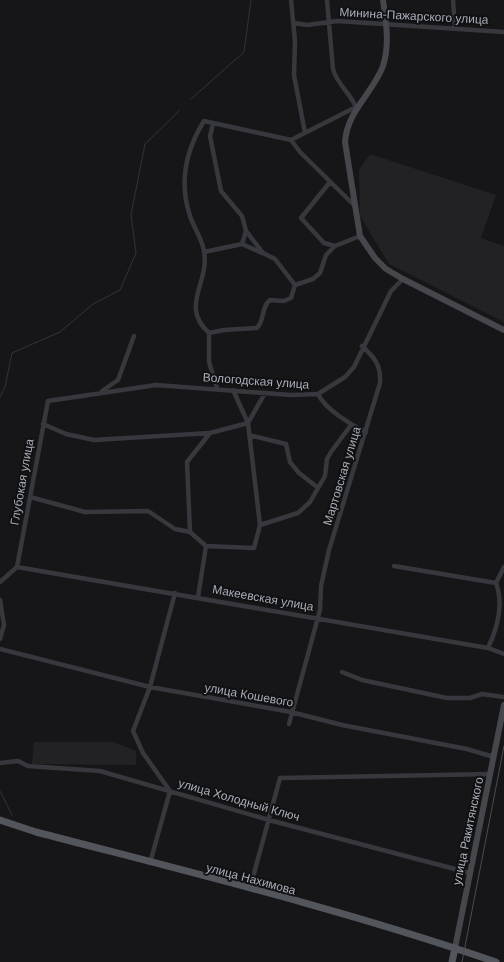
<svg xmlns="http://www.w3.org/2000/svg" width="504" height="962" viewBox="0 0 504 962" font-family="Arial,sans-serif">
<style>
.built{fill:#222225}
.lines{fill:none;stroke-linecap:round;stroke-linejoin:round}
.stream{stroke:#2c353c;stroke-width:1}
.minor{stroke:#37383d;stroke-width:4.5}
.secondary{stroke:#45474d;stroke-width:6}
.primary{stroke:#53555c;stroke-width:7}
.tram{stroke:#4a4c52;stroke-width:1}
.labels{text-anchor:middle;stroke-width:4;stroke-linejoin:round;paint-order:stroke}
.street-label{font-size:12px;fill:#a8adb8;stroke:#111113}
</style>
<rect width="100%" height="100%" fill="#161618"/>
<!-- built -->
<path class="built" d="M 370,154 L 496,195 L 481,238 L 504,246 L 504,322 L 389,264 L 360,216 L 359,170 Z
M 34,742 L 114,742 L 136,751 L 136,765 L 32,764 Z"/>
<g class="lines">
<!-- stream -->
<path class="stream" d="M 191,99 L 244,52 L 251,0
M 0,397 L 5,387 L 12,353 L 60,332 L 93,304 L 120,290 L 136,253 L 131,215 L 145,144 L 179,111
M 0,791 L 12,815"/>
<!-- minor -->
<path class="minor" d="M 291,0 L 295,41 L 294,75 L 305,133
M 453,0 L 455,28
M 294,23 L 307,25 L 337,21 L 504,32
M 213,124 L 210,136 L 221,191 L 242,216 L 246,231 L 263,253 L 275,259 L 295,285 L 313,279 L 320,273 L 326,255 L 335,246 L 360,236
M 291,140 L 356,107 C 350,93 337,84 333,69 L 327,0
M 330,182 L 301,218 L 324,243 L 335,246
M 242,244 L 262,253
M 204,252 L 242,244 L 246,231
M 209,333 L 224,330 L 257,328 C 265,320 261,307 270,300 L 284,301 L 291,298 L 295,285
M 217,388 L 209,362 L 209,333 C 179,306 210,283 204,251 C 202,239 194,228 190,216 C 179,183 186,150 204,121 L 291,140 L 300,152 L 354,205
M 102,391 L 118,380 L 134,336
M 318,394 C 325,409 351,425 366,432
M 43,424 L 66,434 L 94,440 L 210,433 L 248,423 L 233,390
M 210,433 L 187,462 L 190,532 L 206,546 L 254,548 L 260,525 L 248,423 L 265,393
M 249,435 L 286,444 L 290,462 L 299,473 L 317,487
M 30,497 L 85,512 L 148,511 L 175,529 L 190,532
M 260,525 L 298,513 L 310,502 L 325,476 L 327,459 L 331,452 L 351,425
M 394,566 L 496,583 L 504,567
M 17,567 L 48,401 L 156,385 L 291,395 L 318,394 L 345,377 L 354,367 L 391,291 L 403,279
M 17,567 L 488,648 L 504,654
M 0,582 L 17,567
M 198,597 L 206,546
M 0,600 L 4,625 L 0,639
M 488,648 C 498,627 504,605 496,583
M 0,649 L 150,687 L 291,712 L 342,725 L 467,749 L 494,757
M 342,672 L 362,680 L 447,698 L 470,698 L 482,694 L 504,697
M 289,724 L 320,610 L 321,586 L 329,550 L 380,383 C 381,365 375,358 362,346
M 0,763 L 18,761 L 28,766 L 100,771 L 269,820 L 470,873
M 150,863 L 170,791 L 143,753 L 133,731 L 150,687 L 175,593
M 250,888 L 280,778 L 491,774"/>
<!-- secondary -->
<path class="secondary" d="M 383,0 C 386,22 390,44 383,66 C 373,93 347,111 345,142 L 360,236 L 375,258 L 386,269 L 403,279 L 504,330
M 455,948 L 504,705"/>
<!-- primary -->
<path class="primary" d="M 0,820 L 36,832 C 189,872 346,910 496,962
M 452,962 L 455,948"/>
<!-- tram -->
<path class="tram" d="M 462,962 L 504,746"/>
</g>
<g class="labels">
<!-- street labels -->
<g class="street-label">
<text transform="translate(414 16) rotate(3)" y="4">Минина-Пажарского улица</text>
<text transform="translate(256 381) rotate(4)" y="4">Вологодская улица</text>
<text transform="translate(342 476) rotate(-73)" y="4">Мартовская улица</text>
<text transform="translate(22 482) rotate(-80)" y="4">Глубокая улица</text>
<text transform="translate(263 598) rotate(10)" y="4">Макеевская улица</text>
<text transform="translate(249 695) rotate(10)" y="4">улица Кошевого</text>
<text transform="translate(239 800) rotate(16)" y="4">улица Холодный Ключ</text>
<text transform="translate(468 831) rotate(-78)" y="4">улица Ракитянского</text>
<text transform="translate(251 879) rotate(15)" y="4">улица Нахимова</text>
</g>
</g>
</svg>
